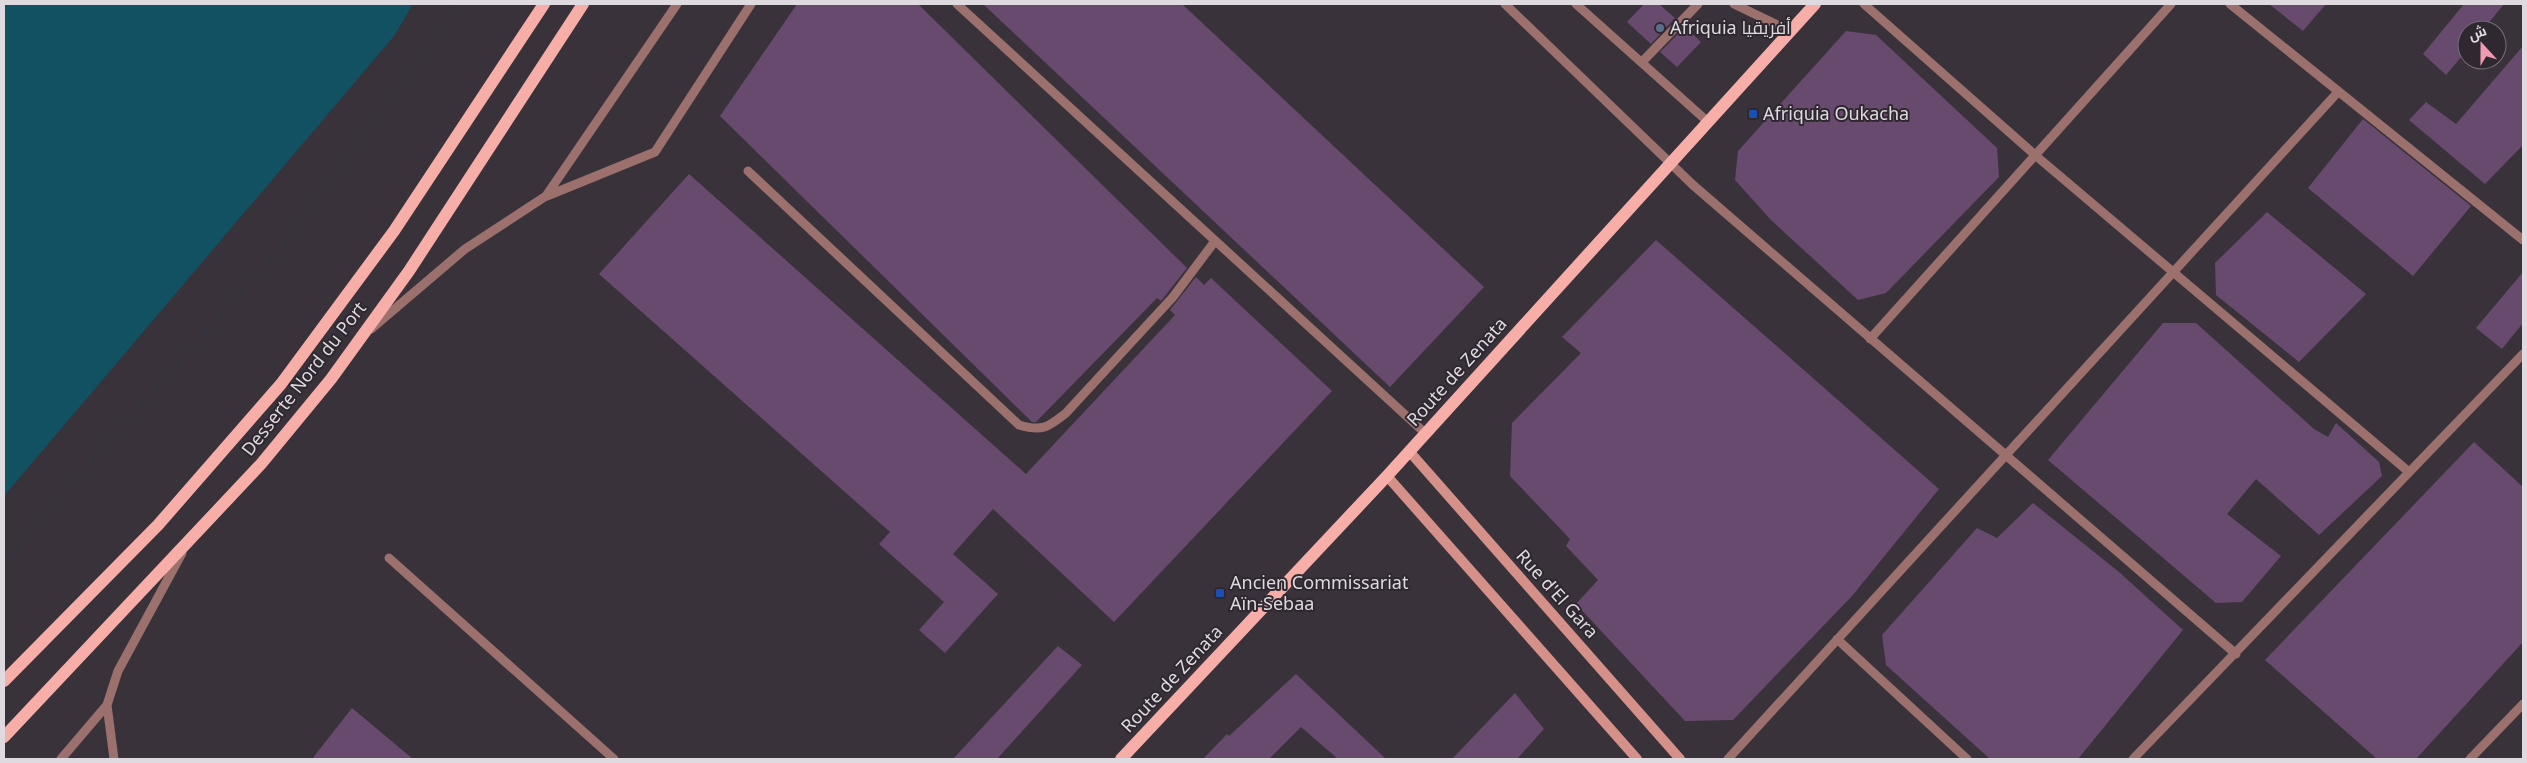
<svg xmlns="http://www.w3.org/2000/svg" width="2527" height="763" viewBox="0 0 2527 763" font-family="'Noto Sans',Cairo,sans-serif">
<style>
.water{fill:#115162}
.pier{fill:#39323b}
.building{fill:#684a6e}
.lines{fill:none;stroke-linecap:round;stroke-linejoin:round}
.lane{stroke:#9c706c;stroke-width:9}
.secondary{stroke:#d6908a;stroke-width:10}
.primary{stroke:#f7aea8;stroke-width:12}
.service-dot{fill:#5c6f8a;stroke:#2f2831;stroke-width:2}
.transit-dot{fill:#1a4fb4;stroke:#2f2831;stroke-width:2}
.labels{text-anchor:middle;stroke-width:4;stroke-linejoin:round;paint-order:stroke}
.poi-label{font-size:18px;fill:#dedadf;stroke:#2f2831;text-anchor:start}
.street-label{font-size:18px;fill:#dedadf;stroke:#2f2831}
</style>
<rect width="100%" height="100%" fill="#39323b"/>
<!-- water -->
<path class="water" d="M 4,4 L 456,4 L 441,29 L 285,242 L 79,474 L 4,564 Z"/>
<!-- pier -->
<path class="pier" d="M 413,4 L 456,4 L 441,29 L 285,242 L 79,474 L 4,564 L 4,496 L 394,36 Z"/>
<!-- building -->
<path class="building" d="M 797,4 L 918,4 L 1187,268 L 1161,301 L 1157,298 L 1036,422 L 1032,422 L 720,116 Z
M 983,4 L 1182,4 L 1484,287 L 1390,387 Z
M 1644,4 L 1659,4 L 1675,18 L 1651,44 L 1627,22 Z
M 2269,4 L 2326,4 L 2303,31 Z
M 2464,4 L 2504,4 L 2483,30 L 2467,30 L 2467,50 L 2446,75 L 2423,54 Z
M 1685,27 L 1701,42 L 1677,67 L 1660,52 Z
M 1846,31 L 1876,35 L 1997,148 L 1999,177 L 1886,293 L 1858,300 L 1771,220 L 1735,180 L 1738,151 Z
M 2523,46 L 2523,145 L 2485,184 L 2409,120 L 2426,102 L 2456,124 Z
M 2363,119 L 2471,206 L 2413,276 L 2308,188 Z
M 689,174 L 1026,474 L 1175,315 L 1170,310 L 1196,277 L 1204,285 L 1211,278 L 1332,391 L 1114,622 L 993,509 L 953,554 L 998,594 L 945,653 L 919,630 L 944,602 L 879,544 L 890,532 L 599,274 Z
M 2267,212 L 2366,294 L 2299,362 L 2216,295 L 2215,263 Z
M 1656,240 L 1939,489 L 1852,596 L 1733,720 L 1685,721 L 1576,604 L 1598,580 L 1566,546 L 1570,539 L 1510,476 L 1512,423 L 1581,353 L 1562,337 Z
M 2523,272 L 2523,323 L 2502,349 L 2476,328 Z
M 2163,323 L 2196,323 L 2314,429 L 2328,437 L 2336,423 L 2379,462 L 2382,476 L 2319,535 L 2256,479 L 2227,514 L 2281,556 L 2242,602 L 2216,603 L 2048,460 Z
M 2474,442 L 2523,487 L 2523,642 L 2416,759 L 2377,759 L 2265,660 Z
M 2033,503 L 2119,572 L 2183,630 L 2078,759 L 1990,759 L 1886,665 L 1882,635 L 1977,528 L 1997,538 Z
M 1058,646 L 1082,665 L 997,759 L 953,759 Z
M 1296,674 L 1386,759 L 1338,759 L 1301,727 L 1269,759 L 1203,759 L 1227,734 L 1229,736 Z
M 1515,693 L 1544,729 L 1517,759 L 1452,759 Z
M 352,708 L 413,759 L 312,759 Z"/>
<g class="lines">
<!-- lane -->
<path class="lane" d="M 957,4 L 1425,433
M 1505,4 L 1693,185 L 2236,654
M 1576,4 L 1707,121
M 1734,4 L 1790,31
M 1864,4 L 2035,155 L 2409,472
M 2230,4 L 2523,240
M 1642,62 L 1698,4
M 748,171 L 1019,425 C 1043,432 1048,427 1066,413 L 1173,297 L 1215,241
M 547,196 L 655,152 L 751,4
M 371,329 L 465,249 L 546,196 L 677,4
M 1870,339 L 2171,4
M 389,558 L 614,759
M 1837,639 L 1967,759
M 61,759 L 107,705
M 114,759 L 107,705 L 118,671 L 182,553
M 1728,759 L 2338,92
M 2133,759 L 2523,354
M 2470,759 L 2523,704"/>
<!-- secondary -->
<path class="secondary" d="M 1409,451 L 1680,759
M 1387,476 L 1637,759"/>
<!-- primary -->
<path class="primary" d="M 4,681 L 158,525 L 281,384 L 394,231 L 544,4
M 4,737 L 261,464 L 331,379 L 409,271 L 583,4
M 1121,759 L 1387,476 L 1815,4"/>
</g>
<!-- markers -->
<circle class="service-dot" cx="1660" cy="28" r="5"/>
<g class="transit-dot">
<rect x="1748" y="109" width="10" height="10" rx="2.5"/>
<rect x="1215" y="588" width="10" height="10" rx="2.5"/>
</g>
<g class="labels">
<!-- poi labels -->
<g class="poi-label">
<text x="1670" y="34">Afriquia أفريقيا</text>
<text x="1763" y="120">Afriquia Oukacha</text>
<text x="1230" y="589">Ancien Commissariat<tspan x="1230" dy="21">Aïn-Sebaa</tspan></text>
</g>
<!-- street labels -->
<g class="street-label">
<text transform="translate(1457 372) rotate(-48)" y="6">Route de Zenata</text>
<text transform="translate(304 379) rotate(-52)" y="6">Desserte Nord du Port</text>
<text transform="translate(1557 594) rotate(48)" y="6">Rue d'El Gara</text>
<text transform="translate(1172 679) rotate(-47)" y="6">Route de Zenata</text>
</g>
</g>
<!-- border -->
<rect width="2527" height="763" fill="none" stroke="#dedadf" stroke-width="10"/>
<!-- north arrow -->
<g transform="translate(2482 45) rotate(339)"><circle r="24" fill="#2f2831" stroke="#756f77"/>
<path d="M0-4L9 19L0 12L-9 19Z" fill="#f19ab2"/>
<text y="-8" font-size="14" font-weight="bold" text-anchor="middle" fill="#dedadf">ش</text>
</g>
</svg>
